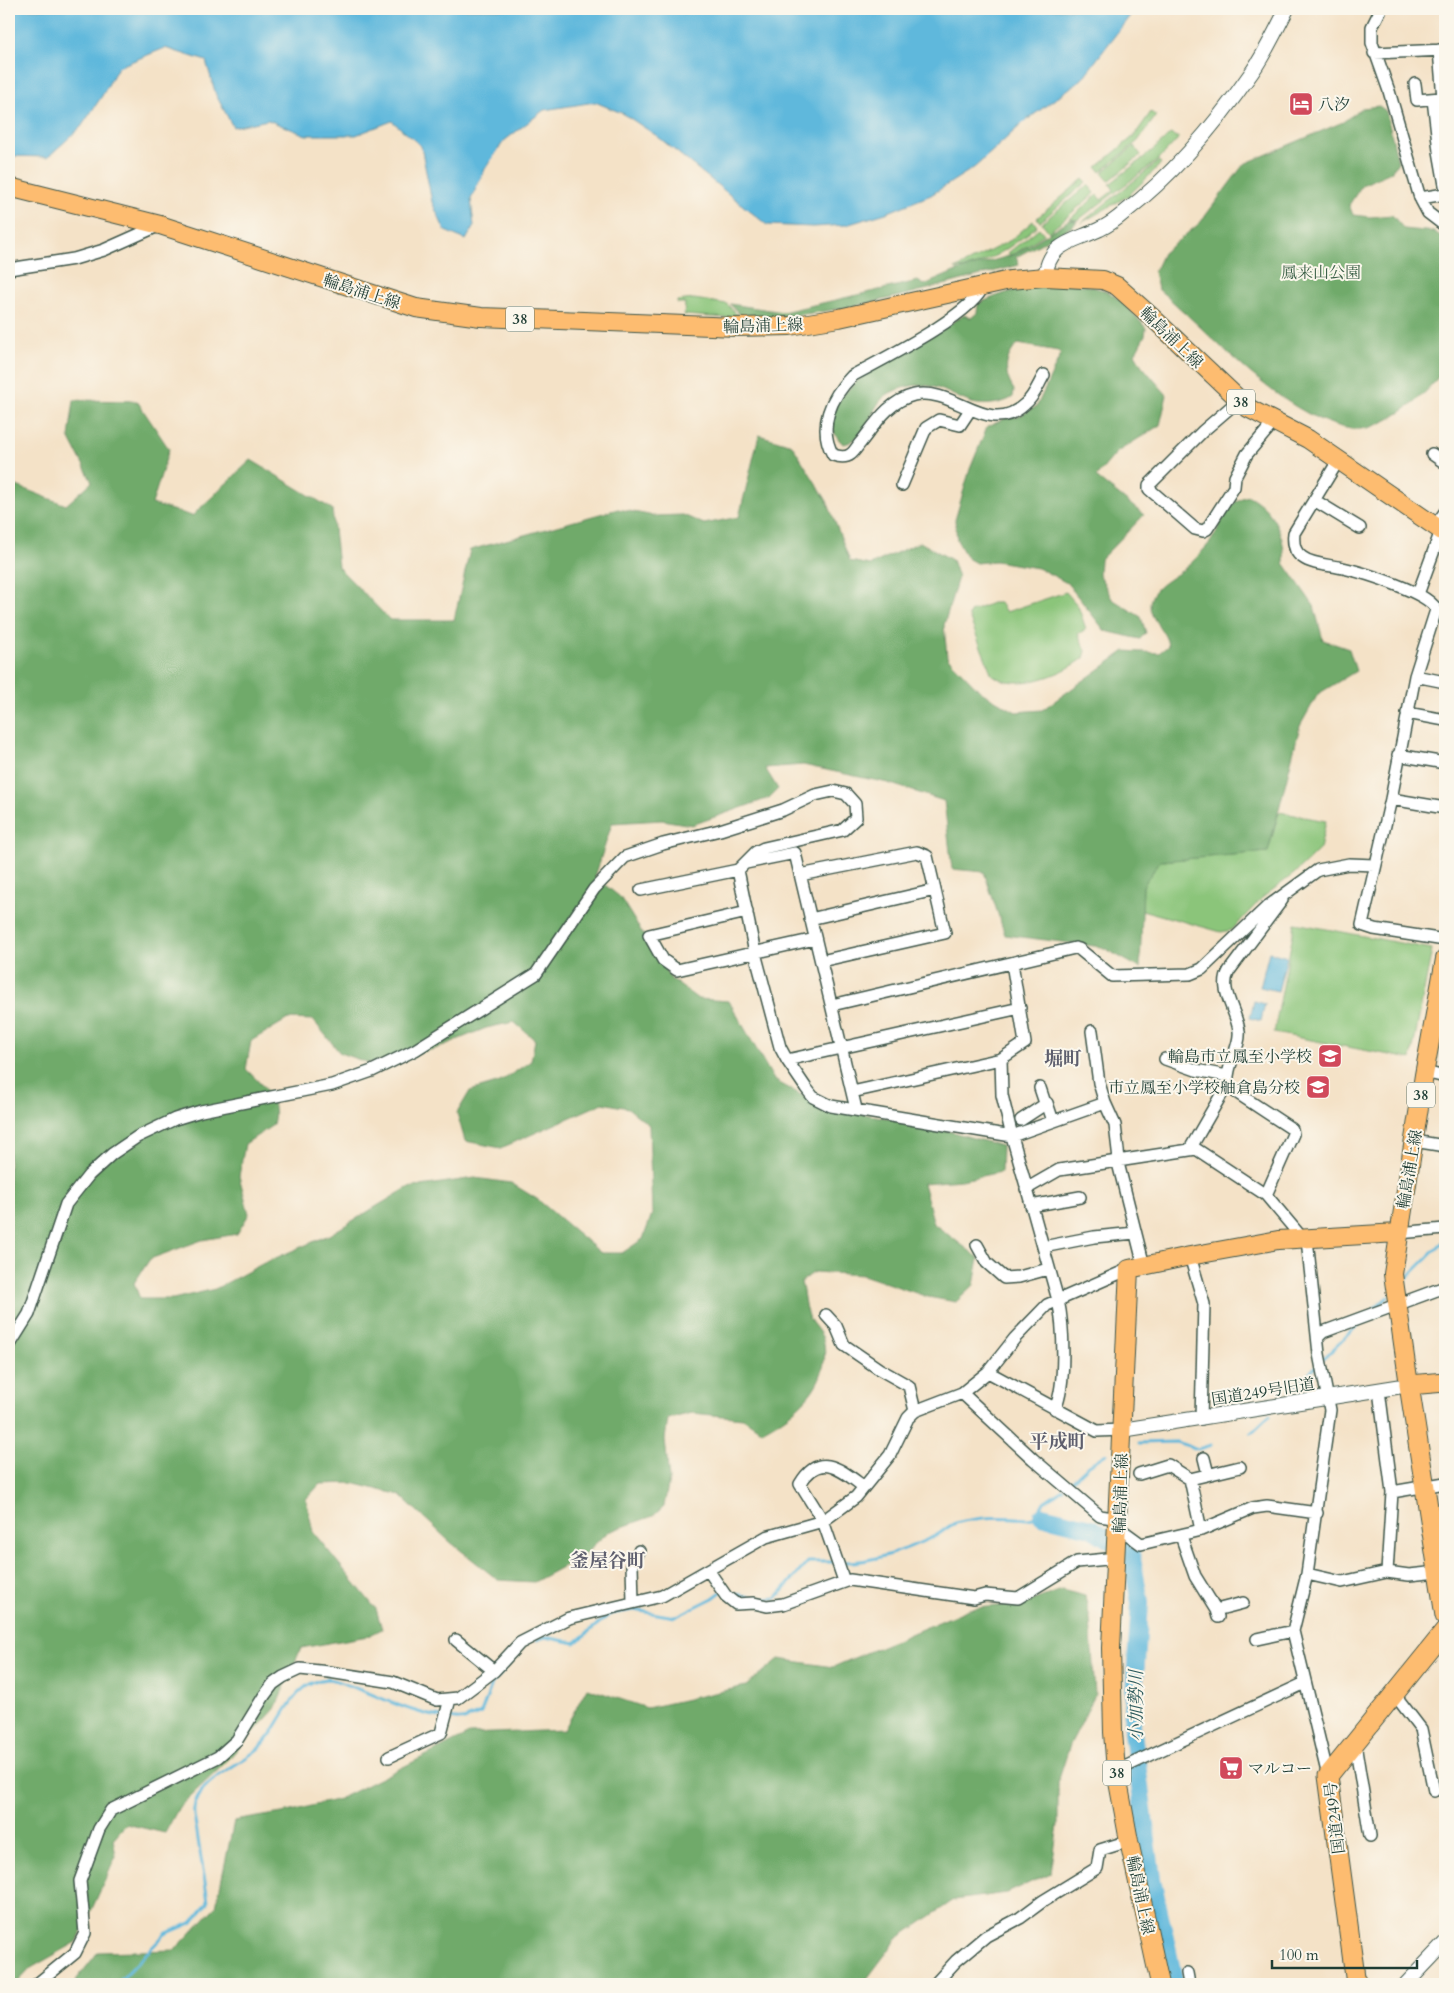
<svg xmlns="http://www.w3.org/2000/svg" width="1454" height="1993" viewBox="0 0 1454 1993" font-family="Cardo,'Noto Serif JP',serif">
<style>
.green{fill:#8bc57a;stroke:#558157}
.forest{fill:#70aa6a;stroke:#48744f;fill-rule:evenodd}
.water{fill:#5fb8dc;stroke:#3f7a88}
.lines{fill:none;stroke-linecap:round;stroke-linejoin:round}
.stream{stroke:#5fb8dc;stroke-width:3}
.river{stroke:#5fb8dc;stroke-width:18}
.minor-casing{stroke:#3f564a;stroke-width:14}
.tertiary-casing{stroke:#3f564a;stroke-width:16}
.primary-casing{stroke:#3f564a;stroke-width:20}
.trunk-casing{stroke:#3f564a;stroke-width:21}
.minor{stroke:#fff;stroke-width:11}
.tertiary{stroke:#fff;stroke-width:14}
.primary{stroke:#fdbc70;stroke-width:18}
.trunk{stroke:#fdbc70;stroke-width:19}
.labels{text-anchor:middle;stroke-width:4;stroke-linejoin:round;paint-order:stroke}
.shield{fill:#fbf7ec;stroke:#61756b;stroke-width:1}
.shield-label{font-size:15px;font-weight:bold;fill:#1f3d34}
.poi-label{font-size:16px;fill:#1f3d34;stroke:#fbf7ec;text-anchor:start}
.park-label{font-size:16px;fill:#3a5f46;stroke:#fbf7ec}
.street-label{font-size:16px;fill:#1f3d34;stroke:#fbf7ec}
.water-label{font-size:18px;font-style:italic;fill:#2f5c5e;stroke:#fbf7ec}
.quarter-label{font-size:19px;font-weight:bold;fill:#5e5f6e;stroke:#fbf7ec}
</style>
<rect width="100%" height="100%" fill="#fbf7ec"/>
<filter id="ink" filterUnits="userSpaceOnUse"><feTurbulence type="fractalNoise" baseFrequency=".02" numOctaves="2"/><feDisplacementMap in="SourceGraphic" scale="10" xChannelSelector="R" yChannelSelector="G"/><feConvolveMatrix kernelMatrix="1 2 1 2 8 2 1 2 1" color-interpolation-filters="sRGB"/></filter>
<filter id="wash" filterUnits="userSpaceOnUse"><feTurbulence type="fractalNoise" baseFrequency=".0096" numOctaves="4" result="noise"/><feDisplacementMap in="SourceGraphic" scale="20" xChannelSelector="R" yChannelSelector="G"/><feGaussianBlur stdDeviation="1.12" result="paint"/><feColorMatrix in="noise" values="0 0 0 0 0 0 0 0 0 0 0 0 0 0 0 0 0 1.4 0 .05"/><feComposite in="paint" operator="in"/></filter>
<g filter="url(#wash)">
<rect width="100%" height="100%" fill="#f4e2c7"/>
<!-- green -->
<path class="green" d="M 1151,112 L 1156,116 L 1138,141 L 1101,172 L 1097,167 L 1134,136 Z
M 1170,134 L 1179,138 L 1157,161 L 1078,220 L 1070,219 L 1097,195 L 1101,200 L 1114,190 L 1110,184 C 1130,167 1152,153 1170,134 Z
M 1134,146 L 1141,155 L 1109,181 L 1102,173 Z
M 1159,161 L 1161,163 L 1157,168 L 1128,196 L 1081,223 Z
M 1083,179 L 1086,182 L 1040,222 L 1037,218 Z
M 1088,185 L 1095,193 L 1049,232 L 1042,223 Z
M 1033,221 L 1037,226 C 1018,242 981,270 955,269 L 1011,240 Z
M 1039,228 L 1044,234 L 1016,253 L 1009,255 L 1008,253 Z
M 694,299 L 727,304 L 741,319 L 684,315 L 685,303 L 677,303 L 677,301 Z
M 1066,592 L 1078,606 L 1086,629 L 1078,634 L 1086,651 L 1084,658 C 1062,675 1017,692 992,675 L 969,617 L 970,612 L 992,603 L 1000,603 L 1006,612 Z
M 1279,812 L 1326,821 L 1320,849 L 1295,873 L 1262,898 L 1232,930 L 1221,932 L 1142,910 L 1143,886 L 1160,861 L 1268,852 Z
M 1295,923 L 1432,949 L 1411,1059 L 1274,1033 Z"/>
<!-- forest -->
<path class="forest" d="M 1379,106 L 1386,111 L 1398,162 L 1391,172 L 1362,185 L 1349,205 L 1353,215 L 1370,217 L 1392,215 L 1404,229 L 1435,232 L 1442,237 C 1447,265 1445,294 1445,324 C 1445,336 1447,350 1445,361 C 1441,388 1386,428 1360,429 C 1347,430 1331,424 1319,419 C 1261,393 1207,330 1158,289 L 1154,272 L 1163,253 L 1200,223 L 1244,164 L 1343,122 L 1362,108 Z
M 1069,220 L 1077,221 L 1073,226 L 1016,257 L 1019,265 C 929,288 836,318 743,318 L 730,304 L 783,312 L 918,281 L 924,285 L 954,272 L 1016,254 Z
M 1053,282 C 1106,287 1111,287 1146,328 L 1145,335 L 1135,354 L 1142,366 L 1167,395 L 1160,425 L 1117,452 L 1096,477 L 1144,515 L 1100,560 L 1099,574 L 1112,599 L 1141,617 L 1146,633 L 1140,639 L 1105,631 L 1067,583 L 1050,574 L 1038,568 L 995,561 L 976,563 L 967,558 L 957,540 L 955,520 L 970,469 L 987,427 L 1006,418 L 1018,417 L 1037,406 L 1061,354 L 1058,351 L 1018,344 C 1004,358 1003,373 1014,390 L 1013,397 C 1004,404 984,406 972,403 C 948,395 935,380 906,387 C 898,389 887,393 882,399 C 870,412 864,442 843,444 C 803,405 879,366 907,349 C 926,338 945,327 964,315 L 971,318 L 977,313 L 978,304 C 1002,292 1027,287 1053,282 Z
M 74,400 L 137,401 L 169,449 L 152,504 L 192,516 L 251,460 L 332,509 L 338,567 L 390,620 L 454,620 L 470,550 L 618,509 L 654,516 L 683,515 L 704,524 L 739,517 L 759,435 L 792,445 L 827,501 L 850,561 L 870,565 L 920,542 L 952,560 L 958,577 L 944,625 L 947,657 L 981,692 L 1016,712 L 1042,710 L 1125,651 L 1159,653 L 1168,646 C 1167,631 1149,620 1150,604 C 1151,587 1172,579 1184,569 C 1192,563 1199,555 1206,547 C 1222,531 1223,500 1249,496 C 1273,509 1286,536 1284,563 L 1314,606 L 1323,640 L 1349,649 L 1356,671 L 1318,694 L 1300,726 L 1268,852 L 1160,861 L 1143,886 L 1140,968 L 1102,947 L 1005,935 L 984,872 L 952,869 L 944,801 L 888,783 L 803,765 L 765,768 L 778,789 L 769,798 L 692,825 L 662,820 L 612,823 L 595,877 L 620,897 L 671,979 L 698,999 L 729,1001 L 774,1080 L 825,1108 L 920,1123 L 1002,1146 L 1001,1172 L 962,1180 L 923,1183 L 934,1224 L 979,1258 L 974,1285 L 956,1302 L 928,1297 L 863,1275 L 814,1272 L 801,1282 C 804,1292 804,1306 808,1316 C 812,1325 823,1333 824,1343 C 830,1386 797,1412 762,1431 L 743,1418 L 692,1413 L 668,1419 L 665,1439 L 669,1480 L 664,1506 L 653,1516 L 608,1532 L 581,1557 L 534,1582 L 498,1580 L 449,1541 L 400,1495 L 352,1483 L 320,1484 L 306,1499 L 313,1532 L 376,1609 L 382,1629 L 368,1636 L 301,1648 L 275,1709 L 222,1766 L 179,1807 L 165,1833 L 126,1824 L 113,1839 L 116,1856 L 77,1942 L 31,1968 L 16,1984 L 9,1984 L 9,483 L 66,505 L 92,482 L 69,437 ZM 288,1019 L 313,1020 L 340,1053 L 369,1063 L 435,1049 L 486,1028 L 514,1022 L 535,1040 L 531,1061 L 500,1082 L 470,1091 L 457,1113 L 465,1141 L 501,1148 L 603,1103 L 628,1108 L 649,1125 L 652,1214 L 643,1239 L 622,1253 L 601,1253 L 537,1199 L 511,1183 L 475,1178 L 407,1188 L 329,1235 L 264,1263 L 215,1289 L 173,1299 L 140,1299 L 134,1283 L 150,1259 L 202,1240 L 237,1234 L 249,1214 L 239,1176 L 245,1144 L 273,1125 C 280,1099 263,1086 246,1069 L 251,1041 Z
M 1062,1590 L 1085,1596 L 1090,1619 L 1095,1695 L 1070,1745 L 1058,1782 L 1058,1825 L 1051,1873 L 1007,1893 L 954,1900 L 897,1939 L 863,1984 L 73,1984 L 98,1952 L 175,1950 L 216,1906 L 234,1821 L 288,1812 L 339,1799 L 469,1734 L 564,1730 L 587,1688 L 647,1708 L 746,1686 L 779,1659 L 833,1667 L 969,1609 L 1025,1603 Z"/>
<!-- water -->
<path class="water" d="M 9,9 L 1135,9 L 1082,79 L 1024,122 L 975,167 L 931,195 L 886,213 L 846,225 L 813,227 L 767,225 L 657,136 L 624,114 L 595,102 L 544,110 L 504,141 L 485,169 L 471,199 L 474,226 L 466,240 L 445,231 L 432,202 L 421,146 L 392,121 L 356,135 L 306,135 L 268,120 L 233,127 L 216,95 L 206,61 L 165,48 L 118,67 L 102,96 L 81,127 L 48,157 L 9,156 Z
M 1269,952 L 1287,957 L 1278,991 L 1260,987 Z
M 1254,1001 L 1265,1004 L 1261,1021 L 1250,1018 Z"/>
<g class="lines">
<!-- stream -->
<path class="stream" d="M 1401,1284 L 1445,1240
M 1375,1308 L 1388,1297
M 1323,1359 L 1360,1323
M 1295,1388 L 1317,1365
M 1251,1433 L 1270,1415
M 1139,1443 L 1176,1442 L 1198,1449 L 1211,1445
M 1068,1485 L 1089,1465 L 1106,1454
M 841,1562 C 874,1563 904,1550 933,1537 C 941,1534 947,1526 956,1523 C 980,1516 1004,1517 1028,1519 L 1042,1516 L 1039,1511 L 1044,1502 L 1063,1489
M 729,1591 L 731,1593 L 762,1599 L 776,1598 L 808,1562 L 835,1562
M 537,1640 L 545,1637 L 575,1643 L 610,1614 L 634,1610 L 675,1617 L 713,1598 L 721,1592
M 448,1718 L 464,1720 L 481,1713 L 492,1684 L 511,1661
M 117,1984 L 165,1934 L 193,1922 L 208,1902 C 205,1879 200,1855 197,1832 C 196,1825 193,1816 194,1809 C 195,1782 240,1765 258,1749 C 283,1728 289,1682 327,1679 C 335,1679 345,1684 352,1687 C 382,1697 410,1713 441,1717"/>
<!-- river -->
<path class="river" d="M 1042,1516 L 1091,1528 L 1131,1553 L 1140,1603 L 1132,1725 L 1152,1879 L 1175,1984"/>
</g>
</g>
<g filter="url(#ink)">
<g class="lines">
<defs>
<path id="minor" d="M 1381,9 L 1372,27 L 1372,43 L 1389,91 L 1420,198 L 1428,213 L 1445,226
M 1439,50 L 1443,98
M 1374,53 L 1445,50
M 1415,84 L 1417,100 L 1441,98
M 1433,99 L 1439,151 L 1445,185
M 1420,198 L 1445,194
M 9,269 L 74,259 L 104,250 L 160,225
M 983,286 C 974,314 881,360 852,376 C 831,397 817,427 833,455 C 839,457 846,458 851,454 C 855,451 858,445 861,442 C 876,423 889,401 914,395 C 955,386 988,439 1025,404 C 1034,397 1038,385 1044,375
M 1239,400 L 1203,431 L 1149,485 L 1149,489 L 1195,529 L 1203,531 L 1207,529 L 1234,487 L 1235,477 L 1247,454 L 1274,422
M 1432,454 L 1445,463
M 1338,461 L 1294,533 C 1293,542 1294,552 1302,557 C 1312,565 1331,565 1343,568 C 1361,572 1432,593 1436,610 L 1415,676 L 1391,799 L 1362,925 L 1374,929 L 1445,940
M 902,485 L 926,428 L 939,420 L 960,425 L 970,410
M 1314,500 L 1360,528
M 1435,526 L 1445,512
M 1418,594 L 1441,531
M 1415,676 L 1445,682
M 1407,713 L 1445,720
M 1398,755 L 1445,763
M 1391,799 L 1445,808
M 746,863 L 795,853 L 856,1109
M 738,870 L 755,953 L 780,1047 L 787,1060 L 806,1088 L 813,1097 L 831,1106 L 1012,1136 L 1058,1300 C 1064,1327 1066,1385 1055,1409
M 800,875 L 917,852 L 927,856 L 945,933 L 821,961
M 747,912 L 649,935 L 663,960 L 677,970 L 815,939
M 810,919 L 935,890
M 832,1005 L 1075,948 L 1079,949 L 1112,976 L 1190,974 L 1202,969 L 1267,907 L 1318,870 L 1349,864 L 1375,865
M 1092,1031 L 1099,1083 L 1105,1103 L 1115,1125 L 1119,1159
M 1001,1059 L 1002,1095 L 1012,1136 L 1105,1103
M 1165,1059 L 1196,1070 L 1227,1076
M 787,1060 L 1020,1008
M 1424,1075 L 1433,1074 L 1445,1077
M 1040,1088 L 1045,1103
M 852,1092 L 1001,1059 L 1025,1043 L 1012,963
M 1021,1120 L 1047,1103 L 1053,1121
M 1414,1141 L 1445,1146
M 1190,1149 L 1228,1083
M 1117,1159 L 1144,1266
M 1026,1189 L 1059,1170 L 1196,1149 L 1266,1195 L 1303,1239
M 1266,1195 L 1293,1134 L 1292,1129 L 1228,1087 C 1225,1066 1241,1047 1239,1031 C 1237,1011 1218,990 1229,971 L 1282,900
M 1031,1206 L 1080,1197
M 1398,1233 L 1445,1229
M 1307,1239 L 1319,1354 L 1330,1410 L 1307,1574 L 1293,1631 L 1328,1776
M 977,1245 L 987,1263 L 1004,1278 L 1019,1277 L 1048,1269
M 1043,1247 L 1094,1237 L 1135,1233
M 1190,1256 L 1204,1304 L 1201,1419
M 826,1315 L 836,1326 L 844,1345 L 879,1369 L 909,1386 L 915,1411
M 1318,1337 L 1323,1332 L 1445,1287
M 9,1346 L 29,1314 L 66,1204 L 89,1175 L 112,1154 L 137,1137 L 175,1119 L 201,1111 L 332,1085 L 372,1071 L 415,1050 L 536,974 L 594,889 L 625,857 L 663,844 L 720,830 L 783,810 L 815,795 L 833,791 L 846,794 L 855,804 L 856,818 L 843,830 L 764,848 L 756,852 L 738,870 L 641,890
M 988,1372 L 1097,1431 L 1122,1430
M 1379,1390 L 1392,1492 L 1387,1572
M 962,1393 L 1033,1459 L 1100,1516 L 1119,1519
M 1204,1458 L 1208,1474
M 1139,1474 L 1168,1465 L 1190,1479 L 1240,1467
M 1190,1479 L 1201,1530
M 1392,1492 L 1445,1483
M 1119,1528 L 1141,1544 L 1201,1530 L 1253,1508 L 1267,1506 L 1317,1513
M 1181,1536 L 1195,1576 L 1216,1610 L 1218,1617
M 708,1570 L 726,1596 L 736,1604 L 754,1603 L 767,1606 L 783,1604 L 850,1580 L 974,1598 L 985,1595 L 1018,1598 L 1077,1562 L 1117,1558
M 1307,1574 L 1342,1582 L 1387,1572 L 1409,1575 L 1438,1572
M 844,1581 L 823,1521 L 800,1484 C 820,1450 841,1470 864,1487
M 633,1602 L 632,1565 L 639,1551
M 1216,1610 L 1243,1603
M 1257,1639 L 1293,1631
M 456,1640 L 494,1671
M 1395,1695 L 1421,1729 L 1434,1791
M 1355,1743 L 1370,1836
M 389,1757 L 441,1733 L 450,1699
M 1116,1771 L 1305,1683
M 1187,1973 L 1189,1984
M 37,1984 L 75,1953 L 85,1933 L 80,1881 L 99,1829 L 111,1810 L 218,1757 L 237,1740 L 264,1696 L 273,1684 L 283,1677 L 300,1669 L 329,1672 L 393,1682 L 437,1700 L 458,1698 L 494,1671 L 520,1643 L 569,1618 L 662,1596 L 766,1537 L 823,1521 L 856,1497 L 890,1455 L 908,1418 L 915,1411 L 962,1393 L 988,1372 L 1015,1338 L 1047,1305 L 1129,1269
M 935,1984 L 956,1961 L 986,1936 L 1020,1918 L 1043,1901 L 1097,1868 L 1100,1850 L 1129,1841"/>
<path id="tertiary" d="M 1045,277 C 1049,242 1073,242 1100,229 C 1109,225 1118,218 1125,212 C 1173,175 1218,121 1252,72 C 1266,52 1276,30 1287,9
M 1122,1430 L 1409,1385
M 1406,1984 L 1445,1943"/>
<path id="primary" d="M 9,187 L 160,225 L 416,308 L 481,317 L 736,327 L 790,326 L 839,318 L 1010,280 L 1045,277 L 1103,280 L 1117,286 L 1155,320 L 1248,408 L 1308,439 L 1445,533
M 1409,1385 L 1393,1274 L 1424,1075 L 1445,959
M 1160,1984 L 1129,1841 L 1116,1771 L 1113,1732 L 1111,1648 L 1129,1269 L 1190,1256 L 1278,1240 L 1398,1233"/>
<path id="trunk" d="M 1445,1382 L 1409,1385 L 1445,1616
M 1356,1984 L 1328,1776 L 1445,1631"/>
</defs>
<!-- minor casing -->
<use href="#minor" class="minor-casing"/>
<!-- tertiary casing -->
<use href="#tertiary" class="tertiary-casing"/>
<!-- primary casing -->
<use href="#primary" class="primary-casing"/>
<!-- trunk casing -->
<use href="#trunk" class="trunk-casing"/>
<!-- minor -->
<use href="#minor" class="minor"/>
<!-- tertiary -->
<use href="#tertiary" class="tertiary"/>
<!-- primary -->
<use href="#primary" class="primary"/>
<!-- trunk -->
<use href="#trunk" class="trunk"/>
</g>
</g>
<!-- icons -->
<defs>
<symbol id="hotel-square" viewBox="-11 -11 22 22"><rect x="-9" y="-9" width="18" height="18" rx="4" fill="#d1495b" stroke="#fbf7ec"/><path d="M-6-4.5h1.5V1H6V5H4.5V3h-9V5H-6ZM-4 0a1.8 1.8 0 1 1 3.6 0ZM.5 0V-2.5h3Q6-2.5 6 0Z" fill="#fff"/></symbol>
<symbol id="school-square" viewBox="-11 -11 22 22"><rect x="-9" y="-9" width="18" height="18" rx="4" fill="#d1495b" stroke="#fbf7ec"/><path d="M0-5L7-2L0 1L-7-2ZM-4 1L0 2.5L4 1V4Q0 6-4 4Z" fill="#fff"/></symbol>
<symbol id="supermarket-square" viewBox="-11 -11 22 22"><rect x="-9" y="-9" width="18" height="18" rx="4" fill="#d1495b" stroke="#fbf7ec"/><path d="M-6-5.5h2.5l.6 2H6L4.5 2H-2.5L-4.4-4H-6ZM-1.5 3.2a1.3 1.3 0 1 0 .1 0ZM3 3.2a1.3 1.3 0 1 0 .1 0Z" fill="#fff"/></symbol>
</defs>
<g fill-rule="evenodd">
<use href="#hotel-square" x="1287" y="90" width="28" height="28"/>
<use href="#school-square" x="1316" y="1042" width="28" height="28"/>
<use href="#school-square" x="1304" y="1073" width="28" height="28"/>
<use href="#supermarket-square" x="1217" y="1754" width="28" height="28"/>
</g>
<g class="labels">
<!-- shield labels -->
<g class="shield">
<rect x="506" y="306.5" width="28" height="25" rx="4"/>
<rect x="1227" y="389.5" width="28" height="25" rx="4"/>
<rect x="1407" y="1082.5" width="28" height="25" rx="4"/>
<rect x="1103" y="1760.5" width="28" height="25" rx="4"/>
</g>
<g class="shield-label">
<text x="520" y="324">38</text>
<text x="1241" y="407">38</text>
<text x="1421" y="1100">38</text>
<text x="1117" y="1778">38</text>
</g>
<!-- poi labels -->
<g class="poi-label">
<text x="1318" y="110">八汐</text>
<text x="1312" y="1062" text-anchor="end">輪島市立鳳至小学校</text>
<text x="1300" y="1093" text-anchor="end">市立鳳至小学校舳倉島分校</text>
<text x="1248" y="1774">マルコー</text>
</g>
<!-- park labels -->
<g class="park-label">
<text x="1321" y="278">鳳来山公園</text>
</g>
<!-- street labels -->
<g class="street-label">
<text transform="translate(362 291) rotate(18)" y="6">輪島浦上線</text>
<text transform="translate(763 325) rotate(-2)" y="6">輪島浦上線</text>
<text transform="translate(1172 337) rotate(44)" y="6">輪島浦上線</text>
<text transform="translate(1409 1169) rotate(-80)" y="6">輪島浦上線</text>
<text transform="translate(1263 1391) rotate(-9)" y="6">国道249号旧道</text>
<text transform="translate(1120 1493) rotate(-88)" y="6">輪島浦上線</text>
<text transform="translate(1334 1818) rotate(-97)" y="6">国道249号</text>
<text transform="translate(1141 1895) rotate(78)" y="6">輪島浦上線</text>
</g>
<!-- water labels -->
<g class="water-label">
<text transform="translate(1136 1706) rotate(-90)" y="6">小加勢川</text>
</g>
<!-- quarter labels -->
<g class="quarter-label">
<text x="1063" y="1065">堀町</text>
<text x="1058" y="1448">平成町</text>
<text x="608" y="1567">釜屋谷町</text>
</g>
</g>
<!-- margin -->
<rect width="1454" height="1993" fill="none" stroke="#fbf7ec" stroke-width="30"/>
<!-- scale -->
<path d="M1272 1960v8h145v-8" fill="none" stroke="#1f3d34" stroke-width="2.5"/>
<text x="1279" y="1960" font-size="15" fill="#1f3d34" stroke="#fbf7ec" stroke-width="4" paint-order="stroke">100 m</text>
</svg>
